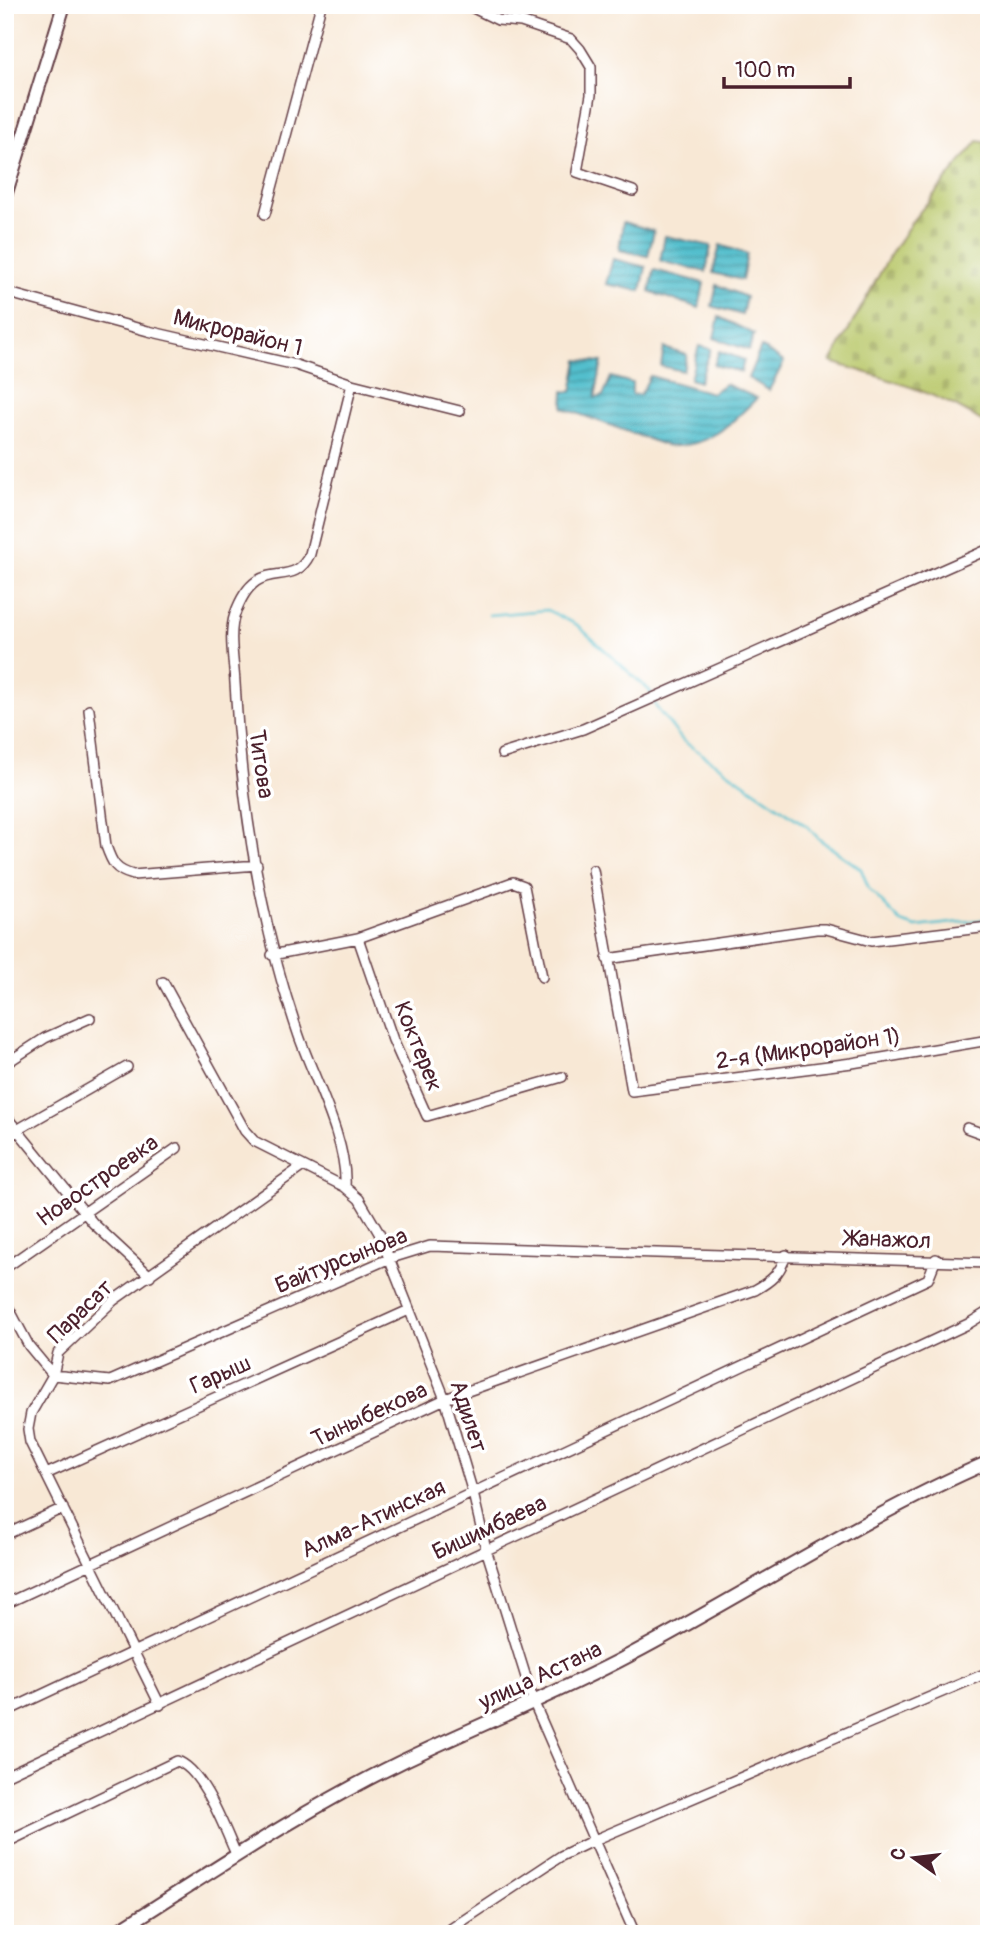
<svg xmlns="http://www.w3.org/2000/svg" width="994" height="1939" viewBox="0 0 994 1939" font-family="Pangolin,sans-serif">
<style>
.cemetery{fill:url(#cemetery-stones);stroke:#82744b;stroke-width:2}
.water{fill:url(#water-rules);stroke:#4e6f7c;stroke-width:2}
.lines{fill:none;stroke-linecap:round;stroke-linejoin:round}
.stream{stroke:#53bfcd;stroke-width:2.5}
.street-casing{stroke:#643d44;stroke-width:12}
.secondary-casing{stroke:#643d44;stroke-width:16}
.street{stroke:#fff;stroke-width:9}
.secondary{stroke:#fff;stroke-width:12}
.labels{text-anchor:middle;stroke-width:7;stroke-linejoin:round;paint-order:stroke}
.street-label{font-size:23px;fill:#4a1f2b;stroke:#fff}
</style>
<defs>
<pattern id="cemetery-stones" width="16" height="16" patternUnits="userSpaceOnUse" patternTransform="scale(1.75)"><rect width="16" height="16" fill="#b9c86b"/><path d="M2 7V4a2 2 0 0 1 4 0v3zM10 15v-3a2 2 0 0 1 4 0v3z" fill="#a1ab5d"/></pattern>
<pattern id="water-rules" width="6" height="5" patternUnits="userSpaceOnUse" patternTransform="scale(1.75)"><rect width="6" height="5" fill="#53bfcd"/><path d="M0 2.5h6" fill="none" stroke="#479ba7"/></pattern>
</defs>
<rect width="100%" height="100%" fill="#fff"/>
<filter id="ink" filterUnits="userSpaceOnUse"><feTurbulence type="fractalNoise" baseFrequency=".0143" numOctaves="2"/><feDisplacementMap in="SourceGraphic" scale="14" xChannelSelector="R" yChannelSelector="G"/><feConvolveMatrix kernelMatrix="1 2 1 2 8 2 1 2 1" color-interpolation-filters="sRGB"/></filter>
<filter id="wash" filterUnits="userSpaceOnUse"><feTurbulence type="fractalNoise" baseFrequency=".00686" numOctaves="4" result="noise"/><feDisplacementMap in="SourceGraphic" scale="28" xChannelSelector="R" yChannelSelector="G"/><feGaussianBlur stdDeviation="1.57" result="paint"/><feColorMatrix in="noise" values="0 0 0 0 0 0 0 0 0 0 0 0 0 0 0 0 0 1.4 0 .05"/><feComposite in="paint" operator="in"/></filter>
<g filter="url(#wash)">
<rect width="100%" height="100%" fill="#f8e8d5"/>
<!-- cemetery -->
<path class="cemetery" d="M 978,141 L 989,143 L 989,426 C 942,393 884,378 831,362 L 889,257 L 913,220 Z"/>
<!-- water -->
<path class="water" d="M 623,222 L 654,231 L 648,256 L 619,250 Z
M 665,236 L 711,246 L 706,272 L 660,261 Z
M 720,245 L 747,254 L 742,280 L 713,273 Z
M 613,259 L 646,267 L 641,291 L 606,284 Z
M 654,270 L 704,283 L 699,308 L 650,292 Z
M 717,285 L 746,297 L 742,315 L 712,306 Z
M 719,317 L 754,334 L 749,350 L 714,338 Z
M 699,346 L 711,349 L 699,382 L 690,379 Z
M 761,347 L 784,362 L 769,390 L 748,378 Z
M 664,348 L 687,355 L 683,371 L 661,366 Z
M 719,351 L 744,360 L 741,372 L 714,365 Z
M 578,360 L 602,362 L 595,398 L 603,396 L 611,377 L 632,383 L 632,395 L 641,394 L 650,376 L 712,393 L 725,384 L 757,398 C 731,424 707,449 667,446 L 563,408 L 564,391 L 572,392 Z"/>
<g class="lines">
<!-- stream -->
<path class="stream" d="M 489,615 L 547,610 L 577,625 L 650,691 L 656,707 L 683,741 L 808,827 L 819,839 L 861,869 L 869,889 L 901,922 L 916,927 L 989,919"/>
</g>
</g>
<g filter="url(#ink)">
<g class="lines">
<defs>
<path id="street" d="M 467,5 L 498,20 L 521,22 L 571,39 L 580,49 L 591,67 L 591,95 L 577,172 L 633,191
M 265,214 L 321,5
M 5,292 L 148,331 L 296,365 L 352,384 L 460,411
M 89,710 L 106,846 C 112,863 115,870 133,875 L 257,865
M 502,754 L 583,729 L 989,549
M 593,870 L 632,1091 L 852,1063 L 989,1040
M 358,938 L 393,1040 L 427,1116 L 562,1077
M 272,955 L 358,938 L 513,882 L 524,886 L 542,977
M 607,959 L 816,929 L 826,929 L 871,941 L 989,927
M 163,982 L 245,1131 L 254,1141 L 345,1187 L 359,1199 L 379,1233 L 445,1399 L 473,1493 L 486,1549 L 534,1703 L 635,1934
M 5,1064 L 45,1038 L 90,1018
M 5,1115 L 93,1223 L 150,1276
M 967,1128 L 989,1136
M 5,1141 L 17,1130 L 127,1067
M 345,1187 C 348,1142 314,1079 299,1036 C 260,923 241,801 235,683 C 234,661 228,634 235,614 C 258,550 291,594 310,554 L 352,384
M 5,1268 L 177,1148
M 5,1301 L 29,1346 L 53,1375
M 53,1375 L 110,1381 L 388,1259 L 430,1246 L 989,1263
M 46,1474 L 409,1310
M 5,1535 L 63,1508
M 5,1604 L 445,1399 L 755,1290 C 771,1281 780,1274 786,1255
M 160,1705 L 30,1442 L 28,1429 L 31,1413 L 53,1375 L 58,1353 L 114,1300 L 303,1166
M 5,1712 L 928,1279 L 936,1259
M 5,1776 L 968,1324 L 989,1311
M 5,1843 L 177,1761 C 203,1769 225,1830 236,1854
M 443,1934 L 561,1856 L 592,1841 L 989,1672"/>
<path id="secondary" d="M 5,196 L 64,5
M 113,1934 C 207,1875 299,1812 399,1763 C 476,1726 555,1695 630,1655 C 750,1592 864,1516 989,1462"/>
</defs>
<!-- street casing -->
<use href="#street" class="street-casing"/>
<!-- secondary casing -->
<use href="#secondary" class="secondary-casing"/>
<!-- street -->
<use href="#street" class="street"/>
<!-- secondary -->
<use href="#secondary" class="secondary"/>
</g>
</g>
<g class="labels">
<!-- street labels -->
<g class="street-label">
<text transform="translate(238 332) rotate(14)" y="8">Микрорайон 1</text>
<text transform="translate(262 764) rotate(82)" y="8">Титова</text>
<text transform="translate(419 1046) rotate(68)" y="8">Коктерек</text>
<text transform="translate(808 1048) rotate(-8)" y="8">2-я (Микрорайон 1)</text>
<text transform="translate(97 1180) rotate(-35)" y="8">Новостроевка</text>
<text transform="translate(888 1239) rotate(2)" y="8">Жанажол</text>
<text transform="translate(341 1260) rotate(-22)" y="8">Байтурсынова</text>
<text transform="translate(80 1311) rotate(-44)" y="8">Парасат</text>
<text transform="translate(220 1374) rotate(-24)" y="8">Гарыш</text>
<text transform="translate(369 1414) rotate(-25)" y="8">Тыныбекова</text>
<text transform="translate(469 1416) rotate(72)" y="8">Адилет</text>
<text transform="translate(373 1518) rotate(-25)" y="8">Алма-Атинская</text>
<text transform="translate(489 1527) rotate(-25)" y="8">Бишимбаева</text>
<text transform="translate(540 1675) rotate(-25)" y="8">улица Астана</text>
</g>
</g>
<!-- margin -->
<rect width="994" height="1939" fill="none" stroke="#fff" stroke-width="28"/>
<!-- north arrow -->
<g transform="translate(914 1858) rotate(284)" stroke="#ffffff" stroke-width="5" paint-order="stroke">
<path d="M0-5L12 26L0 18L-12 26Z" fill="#4a1f2b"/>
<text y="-10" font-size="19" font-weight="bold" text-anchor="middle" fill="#4a1f2b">С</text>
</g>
<!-- scale -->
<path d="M724 77v10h126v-10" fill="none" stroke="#4a1f2b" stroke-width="3.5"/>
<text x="735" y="77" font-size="21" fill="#4a1f2b" stroke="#ffffff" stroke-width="5" paint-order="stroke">100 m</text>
</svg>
